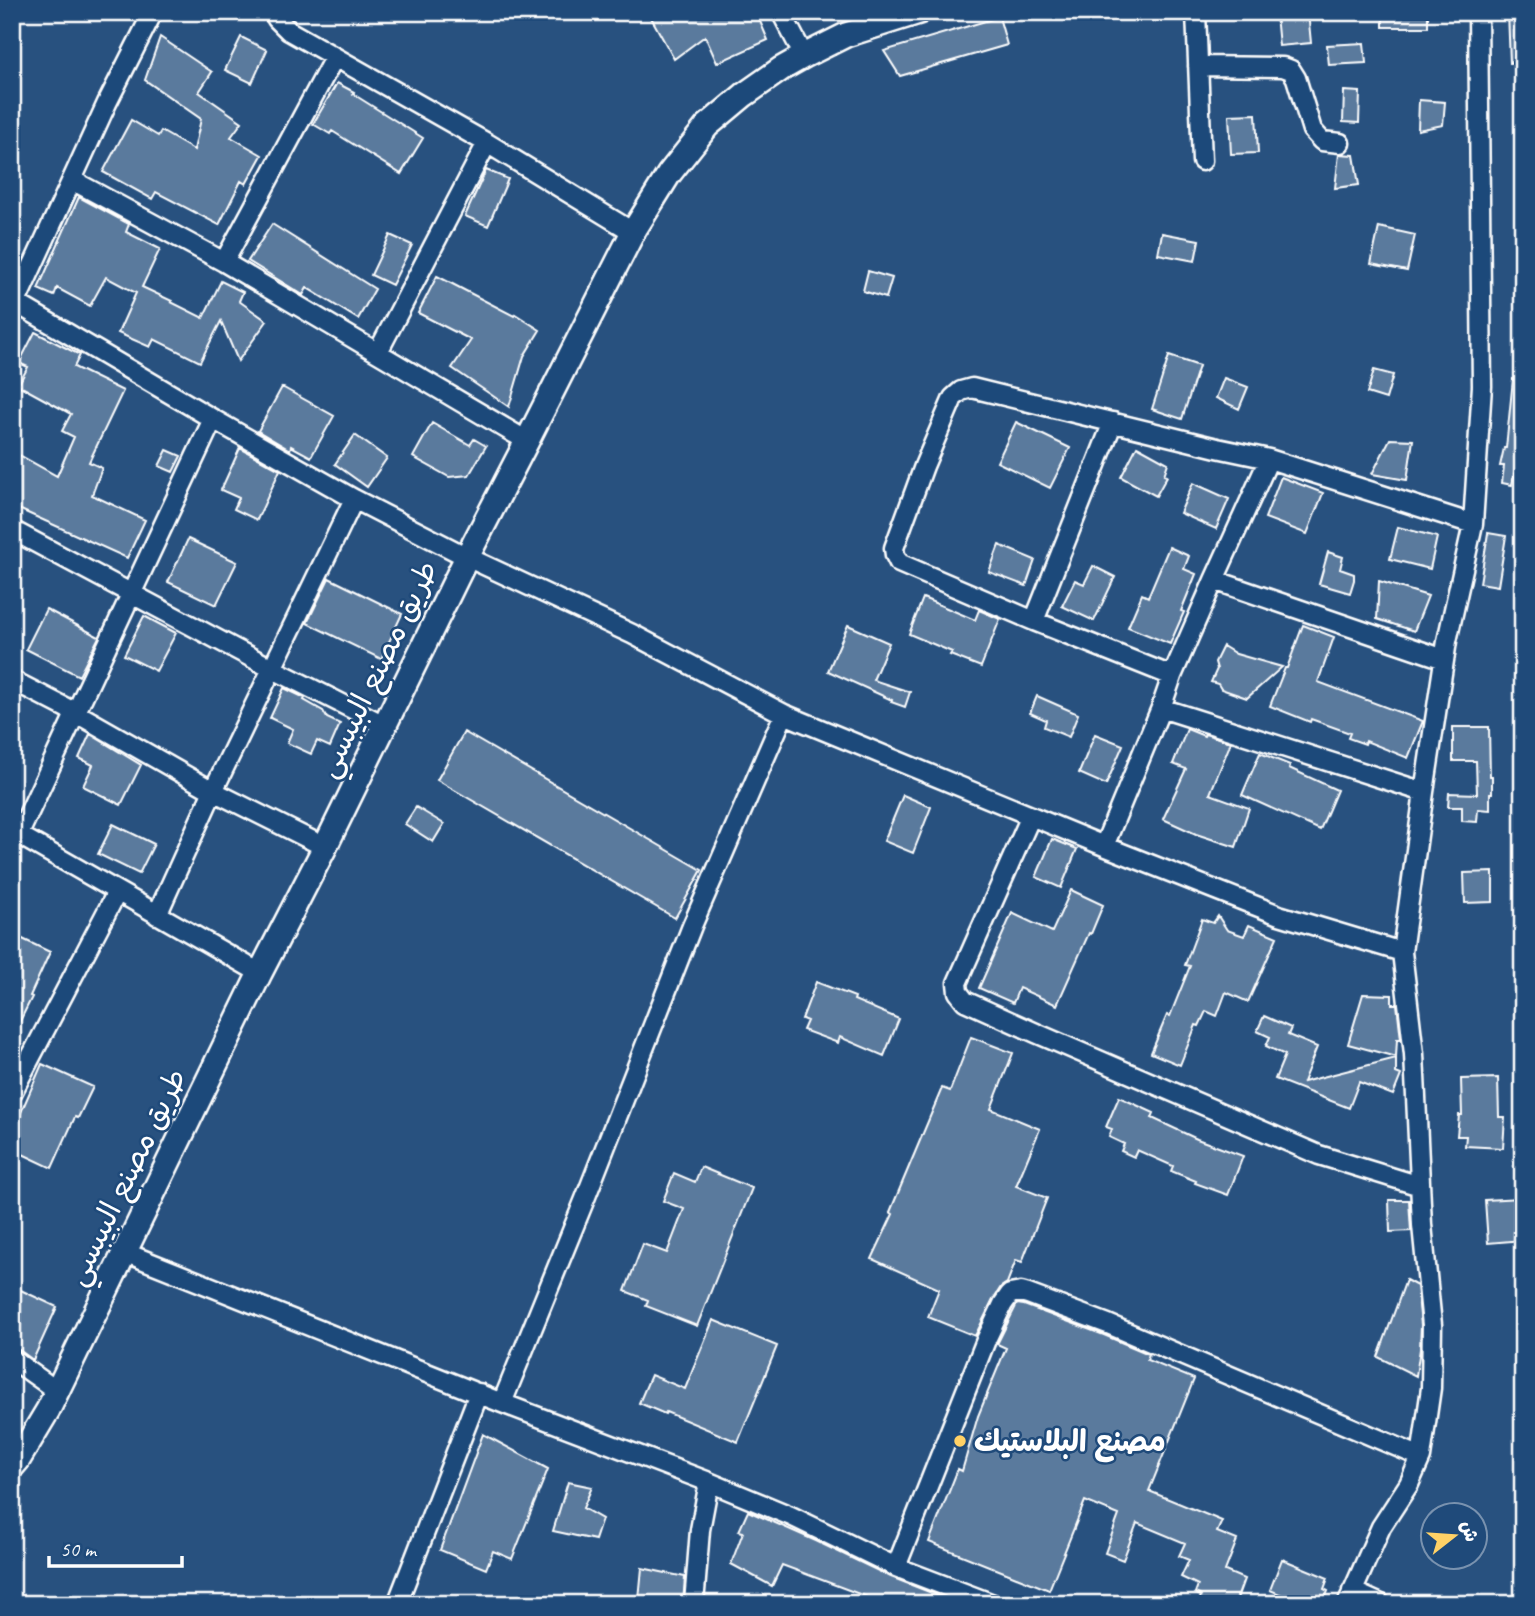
<svg xmlns="http://www.w3.org/2000/svg" width="1535" height="1616" viewBox="0 0 1535 1616" font-family="Caveat,'Playpen Sans Arabic',sans-serif">
<style>
.building{fill:#5a7a9d;stroke:#fff;stroke-width:2}
.lines{fill:none;stroke-linecap:round;stroke-linejoin:round}
.minor-casing{stroke:#fff;stroke-width:23}
.major-casing{stroke:#fff;stroke-width:28}
.minor{stroke:#1f4a7a;stroke-width:18}
.major{stroke:#1f4a7a;stroke-width:23}
.poi-dot{fill:#ffd166;stroke:#1f4a7a;stroke-width:2.5}
.labels{text-anchor:middle;stroke-width:5;stroke-linejoin:round;paint-order:stroke}
.street-label{font-size:30px;fill:#fff;stroke:#1f4a7a}
.poi-label{font-size:30px;font-weight:bold;fill:#fff;stroke:#1f4a7a;text-anchor:start}
</style>
<rect width="100%" height="100%" fill="#28517f"/>
<filter id="ink" filterUnits="userSpaceOnUse"><feTurbulence type="fractalNoise" baseFrequency=".0143" numOctaves="2"/><feDisplacementMap in="SourceGraphic" scale="14" xChannelSelector="R" yChannelSelector="G"/><feConvolveMatrix kernelMatrix="1 2 1 2 8 2 1 2 1" color-interpolation-filters="sRGB"/></filter>
<g filter="url(#ink)">
<!-- building -->
<path class="building" d="M 648,12 L 756,12 L 768,40 L 717,63 L 705,36 L 674,59 Z
M 1308,12 L 1311,43 L 1279,46 L 1276,15 Z
M 1383,12 L 1428,12 L 1428,27 L 1383,27 Z
M 1508,12 L 1523,12 L 1523,63 L 1510,63 Z
M 999,17 L 1007,45 L 900,76 L 884,51 Z
M 160,37 L 212,72 L 199,92 L 242,122 L 231,137 L 262,155 L 246,184 L 241,181 L 219,225 L 156,192 L 152,199 L 103,172 L 131,120 L 158,136 L 161,131 L 194,150 L 201,119 L 145,80 Z
M 241,37 L 267,50 L 252,83 L 225,70 Z
M 1364,43 L 1366,63 L 1329,65 L 1327,45 Z
M 337,83 L 354,92 L 353,94 L 423,138 L 401,174 L 332,131 L 330,134 L 313,124 Z
M 1344,91 L 1360,92 L 1359,123 L 1343,122 Z
M 1419,100 L 1445,102 L 1443,125 L 1418,130 Z
M 1256,114 L 1258,153 L 1231,154 L 1229,115 Z
M 1339,154 L 1354,155 L 1359,185 L 1335,188 Z
M 486,170 L 508,179 L 488,226 L 465,216 Z
M 79,197 L 129,224 L 126,232 L 160,249 L 142,287 L 172,301 L 171,302 L 203,318 L 221,281 L 243,292 L 239,301 L 267,321 L 238,361 L 221,321 L 200,362 L 154,339 L 150,347 L 118,333 L 136,293 L 106,277 L 90,306 L 57,288 L 54,296 L 38,289 Z
M 272,224 L 375,289 L 358,319 L 307,288 L 303,295 L 248,261 Z
M 1379,227 L 1415,235 L 1407,271 L 1371,264 Z
M 1162,233 L 1199,240 L 1195,261 L 1158,254 Z
M 390,235 L 412,245 L 392,285 L 371,275 Z
M 868,271 L 892,278 L 886,298 L 863,291 Z
M 437,276 L 514,316 L 515,314 L 540,330 L 524,356 L 509,407 L 452,368 L 471,340 L 418,313 Z
M 35,332 L 80,355 L 74,367 L 123,391 L 89,462 L 102,468 L 92,495 L 145,520 L 127,558 L 12,506 L 12,451 L 57,476 L 74,437 L 62,431 L 71,414 L 18,385 L 28,367 L 19,363 Z
M 1169,356 L 1199,366 L 1182,419 L 1152,409 Z
M 1374,370 L 1393,375 L 1386,399 L 1367,393 Z
M 1224,378 L 1248,387 L 1239,409 L 1216,398 Z
M 1513,379 L 1523,380 L 1523,443 L 1521,442 L 1512,485 L 1502,483 L 1504,466 L 1500,466 L 1504,448 L 1506,448 Z
M 282,387 L 334,416 L 311,457 L 291,446 L 290,450 L 258,431 Z
M 1016,422 L 1070,448 L 1050,488 L 997,462 Z
M 432,423 L 470,445 L 474,439 L 486,446 L 469,475 L 449,477 L 413,457 Z
M 355,435 L 387,458 L 367,487 L 335,464 Z
M 1390,439 L 1413,440 L 1407,480 L 1372,474 Z
M 1137,446 L 1168,463 L 1164,475 L 1167,476 L 1156,496 L 1121,477 Z
M 240,448 L 280,470 L 257,520 L 234,509 L 239,498 L 221,490 Z
M 167,450 L 181,456 L 173,472 L 159,466 Z
M 1281,477 L 1323,493 L 1307,534 L 1265,518 Z
M 1193,483 L 1229,499 L 1216,529 L 1180,513 Z
M 1398,527 L 1437,537 L 1430,569 L 1390,559 Z
M 1488,533 L 1506,536 L 1498,586 L 1480,583 Z
M 188,539 L 237,562 L 216,605 L 168,582 Z
M 999,545 L 1035,560 L 1026,586 L 989,572 Z
M 1169,547 L 1189,556 L 1184,569 L 1196,574 L 1181,611 L 1184,612 L 1170,644 L 1128,627 L 1142,594 L 1148,597 Z
M 1328,552 L 1343,557 L 1340,569 L 1354,574 L 1354,580 L 1350,593 L 1319,584 Z
M 1093,566 L 1115,577 L 1094,621 L 1062,606 L 1075,580 L 1084,584 Z
M 329,578 L 402,614 L 381,659 L 307,623 Z
M 1379,581 L 1428,596 L 1414,631 L 1377,619 Z
M 923,598 L 975,620 L 979,610 L 1000,619 L 981,667 L 950,655 L 952,652 L 909,634 Z
M 46,609 L 99,637 L 79,676 L 26,649 Z
M 144,616 L 176,633 L 156,671 L 124,655 Z
M 848,625 L 889,643 L 873,680 L 910,692 L 905,707 L 891,702 L 892,700 L 828,671 Z
M 1303,625 L 1334,637 L 1318,682 L 1423,721 L 1408,758 L 1366,741 L 1365,744 L 1348,738 L 1350,733 L 1311,719 L 1310,722 L 1270,706 L 1285,668 L 1287,668 Z
M 1223,646 L 1236,654 L 1282,667 L 1247,698 L 1221,689 L 1218,684 L 1211,682 L 1217,669 L 1215,662 Z
M 284,688 L 305,698 L 304,700 L 323,711 L 327,718 L 340,724 L 330,747 L 317,741 L 311,754 L 287,743 L 293,729 L 270,718 Z
M 1037,696 L 1078,714 L 1069,737 L 1044,727 L 1046,720 L 1030,713 Z
M 1453,727 L 1489,727 L 1490,776 L 1492,776 L 1492,793 L 1490,793 L 1490,810 L 1478,809 L 1477,822 L 1462,821 L 1462,807 L 1448,807 L 1449,793 L 1477,794 L 1476,761 L 1453,761 Z
M 1187,729 L 1204,736 L 1205,734 L 1231,742 L 1210,794 L 1249,808 L 1236,847 L 1196,834 L 1163,819 L 1186,769 L 1173,764 Z
M 464,732 L 702,870 L 675,918 L 437,780 Z
M 90,734 L 141,765 L 121,805 L 83,786 L 93,765 L 79,758 Z
M 1095,734 L 1123,745 L 1106,785 L 1079,773 Z
M 1260,753 L 1290,765 L 1289,768 L 1337,790 L 1320,830 L 1242,795 Z
M 903,795 L 931,807 L 913,853 L 884,841 Z
M 416,807 L 444,824 L 433,842 L 405,824 Z
M 113,824 L 154,844 L 139,874 L 98,854 Z
M 1052,839 L 1077,849 L 1061,888 L 1036,877 Z
M 1493,872 L 1493,902 L 1465,903 L 1464,873 Z
M 1071,890 L 1103,905 L 1091,934 L 1089,933 L 1057,1005 L 1019,988 L 1013,1003 L 979,988 L 1012,913 L 1052,932 Z
M 1218,916 L 1227,930 L 1244,936 L 1249,925 L 1277,937 L 1248,1002 L 1226,992 L 1217,1016 L 1206,1011 L 1199,1026 L 1196,1025 L 1180,1065 L 1151,1053 L 1167,1015 L 1170,1016 L 1190,966 L 1185,965 L 1202,919 L 1213,923 Z
M 12,934 L 50,952 L 30,996 L 32,997 L 12,1037 Z
M 816,982 L 855,997 L 854,1000 L 899,1019 L 884,1056 L 840,1037 L 838,1043 L 803,1030 L 807,1021 L 802,1019 Z
M 1363,994 L 1392,995 L 1392,1004 L 1397,1004 L 1401,1039 L 1397,1039 L 1396,1057 L 1348,1044 Z
M 1264,1016 L 1291,1028 L 1288,1035 L 1317,1047 L 1303,1082 L 1396,1058 L 1396,1073 L 1401,1075 L 1393,1095 L 1359,1082 L 1349,1108 L 1275,1079 L 1285,1055 L 1266,1046 L 1270,1037 L 1257,1031 Z
M 971,1037 L 1013,1053 L 991,1109 L 1040,1129 L 1016,1186 L 1047,1198 L 1022,1262 L 1016,1260 L 1007,1283 L 1001,1287 L 994,1298 L 975,1336 L 928,1317 L 939,1289 L 872,1259 L 893,1214 L 890,1212 L 942,1088 L 950,1091 Z
M 42,1064 L 93,1087 L 78,1118 L 75,1117 L 52,1168 L 12,1149 L 12,1133 Z
M 1498,1078 L 1499,1117 L 1505,1117 L 1503,1148 L 1465,1146 L 1466,1136 L 1457,1136 L 1459,1115 L 1462,1115 L 1461,1079 Z
M 1119,1097 L 1154,1113 L 1152,1118 L 1197,1139 L 1243,1156 L 1228,1195 L 1195,1183 L 1196,1181 L 1171,1171 L 1173,1166 L 1137,1150 L 1134,1157 L 1121,1151 L 1124,1144 L 1109,1137 L 1112,1129 L 1106,1127 Z
M 701,1167 L 752,1188 L 697,1326 L 646,1306 L 648,1300 L 625,1291 L 643,1244 L 667,1253 L 684,1209 L 663,1201 L 674,1173 L 695,1182 Z
M 1520,1198 L 1523,1240 L 1488,1243 L 1485,1200 Z
M 1389,1200 L 1409,1200 L 1411,1231 L 1390,1232 Z
M 1406,1280 L 1417,1286 L 1421,1325 L 1420,1349 L 1416,1376 L 1378,1357 Z
M 12,1286 L 57,1307 L 33,1360 L 19,1350 L 12,1348 Z
M 1017,1304 L 1024,1305 L 1104,1335 L 1149,1354 L 1147,1360 L 1194,1379 L 1149,1491 L 1222,1521 L 1217,1532 L 1237,1540 L 1225,1571 L 1244,1579 L 1235,1604 L 1198,1604 L 1201,1596 L 1195,1593 L 1198,1585 L 1181,1577 L 1189,1560 L 1179,1556 L 1185,1543 L 1137,1523 L 1123,1560 L 1105,1553 L 1119,1515 L 1085,1501 L 1049,1590 L 929,1542 L 958,1469 L 962,1471 L 978,1416 L 1006,1348 L 997,1344 Z
M 713,1320 L 777,1346 L 738,1442 L 666,1412 L 665,1414 L 639,1403 L 651,1375 L 685,1389 Z
M 483,1434 L 548,1469 L 512,1559 L 493,1551 L 486,1569 L 440,1550 Z
M 568,1482 L 592,1487 L 583,1508 L 602,1519 L 595,1540 L 553,1531 Z
M 748,1511 L 816,1541 L 891,1577 L 960,1604 L 886,1604 L 782,1565 L 772,1586 L 731,1564 L 743,1532 L 739,1531 Z
M 1282,1559 L 1328,1578 L 1324,1589 L 1328,1591 L 1323,1604 L 1293,1604 L 1294,1600 L 1270,1590 Z
M 642,1568 L 685,1577 L 683,1604 L 656,1604 L 657,1601 L 639,1599 Z"/>
<g class="lines">
<defs>
<path id="minor" d="M 273,12 L 277,19 L 289,31 L 487,143 L 633,232
M 781,12 L 804,56
M 1196,12 L 1202,161
M 1198,66 L 1283,67 L 1291,70 L 1296,78 L 1312,130 L 1322,141 L 1340,143
M 72,180 L 224,262 L 527,441
M 224,262 L 334,58
M 16,303 L 213,419 L 354,499 L 467,557 L 632,634 L 784,714 L 1104,846 L 1279,915 L 1402,952
M 12,311 L 107,103 L 153,12
M 378,352 L 487,143
M 12,530 L 271,668 L 384,725
M 1214,580 L 1444,659
M 1034,621 L 1113,422
M 1172,676 L 1034,621 L 899,563 L 895,555 L 894,548 L 924,466 L 953,398 L 961,391 L 972,388 L 1217,448 L 1269,459 L 1473,524
M 12,680 L 76,713 L 213,791 L 325,847
M 1161,708 L 1424,792
M 1031,816 L 957,983 L 958,992 L 965,1001 L 1036,1033 L 1319,1155 L 1420,1186
M 12,831 L 260,973
M 19,834 L 213,419
M 1104,846 L 1161,708 L 1172,676 L 1214,580 L 1269,459
M 157,915 L 213,791 L 354,499
M 12,1093 L 117,892
M 124,1252 L 502,1403 L 709,1482 L 791,1516 L 896,1567 L 993,1604
M 12,1359 L 57,1391
M 502,1403 L 585,1199 L 692,926 L 784,714
M 896,1567 L 986,1340 L 1003,1304 L 1010,1294 L 1021,1292 L 1028,1294 L 1108,1324 L 1421,1457
M 1352,1591 L 1381,1604
M 397,1604 L 479,1393
M 694,1604 L 700,1530 L 709,1482
M 1347,1604 L 1381,1527 L 1409,1484 L 1421,1457 L 1431,1388 L 1432,1325 L 1422,1225 L 1414,1054 L 1402,952 L 1424,792 L 1447,641 L 1473,524 L 1482,386 L 1478,12"/>
<path id="major" d="M 12,1467 L 18,1460 L 48,1410 L 260,973 L 325,847 L 467,557 L 527,441 L 633,232 L 669,174 L 707,126 L 744,95 L 781,69 L 804,56 L 846,35 L 919,12"/>
</defs>
<!-- minor casing -->
<use href="#minor" class="minor-casing"/>
<!-- major casing -->
<use href="#major" class="major-casing"/>
<!-- minor -->
<use href="#minor" class="minor"/>
<!-- major -->
<use href="#major" class="major"/>
</g>
</g>
<!-- markers -->
<circle class="poi-dot" cx="960" cy="1441" r="7"/>
<g class="labels">
<!-- street labels -->
<g class="street-label">
<text transform="translate(377 669) rotate(-64)" y="10">طريق مصنع البيبسي</text>
<text transform="translate(126 1177) rotate(-64)" y="10">طريق مصنع البيبسي</text>
</g>
<!-- poi labels -->
<g class="poi-label">
<text x="974" y="1451">مصنع البلاستيك</text>
</g>
</g>
<!-- margin -->
<rect width="1535" height="1616" fill="none" stroke="#1f4a7a" stroke-width="42"/>
<rect x="21" y="21" width="1493" height="1574" fill="none" stroke="#fff" stroke-width="2.5" filter="url(#ink)"/>
<!-- north arrow -->
<g transform="translate(1454 1536) rotate(73)"><circle r="33" fill="#1f4a7a" stroke="#7992af" stroke-width="2"/>
<path d="M0-5L12 26L0 18L-12 26Z" fill="#ffd166"/>
<text y="-10" font-size="19" font-weight="bold" text-anchor="middle" fill="#ffffff">ش</text>
</g>
<!-- scale -->
<path d="M49 1556v10h133v-10" fill="none" stroke="#ffffff" stroke-width="3.5"/>
<text x="60" y="1556" font-size="21" fill="#ffffff" stroke="#1f4a7a" stroke-width="5" paint-order="stroke">50 m</text>
</svg>
